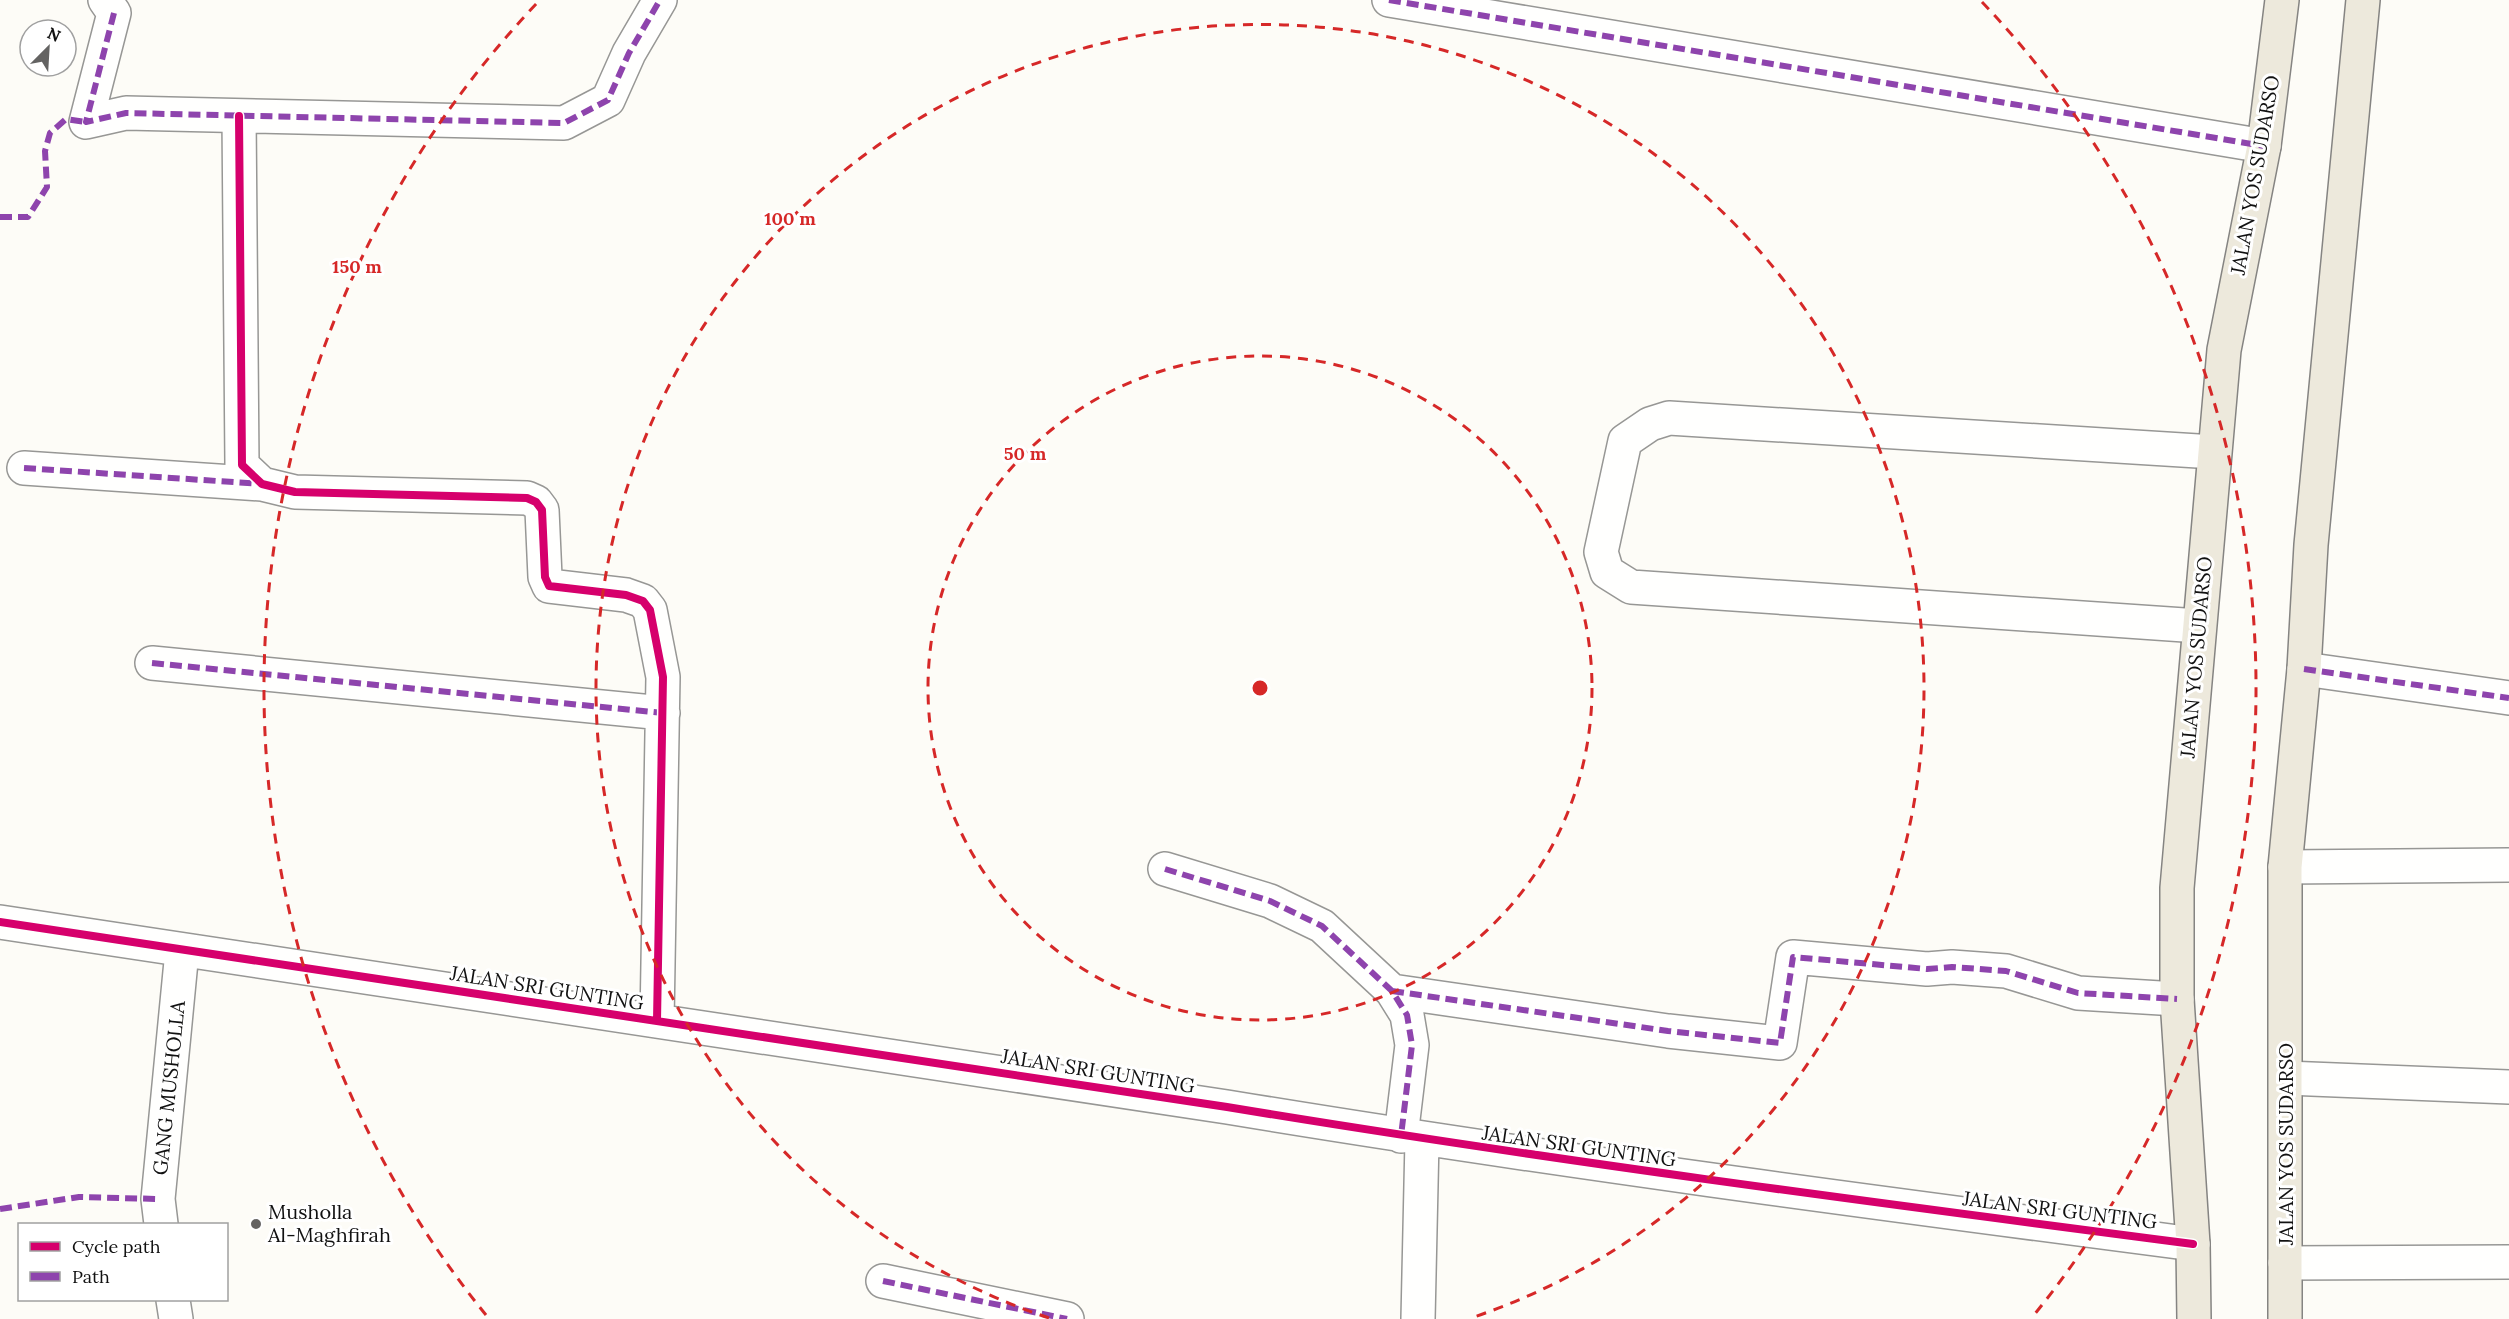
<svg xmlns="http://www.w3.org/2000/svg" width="2509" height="1319" viewBox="0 0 2509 1319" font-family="Lora,serif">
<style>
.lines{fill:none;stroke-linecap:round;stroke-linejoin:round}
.minor-casing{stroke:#979795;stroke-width:36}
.major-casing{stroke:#858482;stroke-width:36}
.minor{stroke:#fffffe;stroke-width:33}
.major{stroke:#ede9dc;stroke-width:33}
.quiet{stroke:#8e44ad;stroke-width:6;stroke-dasharray:12 6;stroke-linecap:butt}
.cycleway-casing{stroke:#fff;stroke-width:11}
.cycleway{stroke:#d6006c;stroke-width:8}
.ring{fill:none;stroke:#d62828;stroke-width:3;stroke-dasharray:10 8}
.poi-dot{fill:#646362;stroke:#fff;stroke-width:2}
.labels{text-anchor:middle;stroke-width:6;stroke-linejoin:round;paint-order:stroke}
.street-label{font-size:20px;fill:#111;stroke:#fff}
.poi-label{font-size:20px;fill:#111;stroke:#fff;text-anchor:start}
.centre{fill:#d62828;stroke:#fff;stroke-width:3}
.ring-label{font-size:18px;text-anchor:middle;font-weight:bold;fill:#d62828;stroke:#fff;stroke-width:6;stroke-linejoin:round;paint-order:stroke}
</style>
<rect width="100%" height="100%" fill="#fdfcf7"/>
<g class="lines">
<defs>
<path id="minor" d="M 105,0 L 114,13 L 86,122 L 126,113 L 564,123 L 608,100 L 629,53 L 660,0
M 1389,0 L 2264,146
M 239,116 L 242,465 L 262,484 L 295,492 L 527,498 L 536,502 L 542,510 L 545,577 L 549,586 L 626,595 L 643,601 L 650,610 L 663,677 L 657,1021
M 24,468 L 262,484
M 2199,626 L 1631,587 L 1607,572 L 1601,552 L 1625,441 L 1650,424 L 1669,418 L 2214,452
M 152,663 L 663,713
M 2304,669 L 2509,698
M 2285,867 L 2509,865
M 1165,869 L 1270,901 L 1322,926 L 1392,991 L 1407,1015 L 1412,1045 L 1401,1136
M 0,922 L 1227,1107 C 1548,1160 1870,1202 2193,1244
M 1392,991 L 1668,1031 L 1780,1043 L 1793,957 L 1927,969 L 1952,967 L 2006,971 L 2078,993 L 2177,999
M 2286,1078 L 2509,1087
M 161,1224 L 158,1199 L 182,951
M 2285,1263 L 2509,1262
M 883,1281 L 1067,1319
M 173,1300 L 176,1319
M 1418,1319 L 1422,1140"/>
<path id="major" d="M 2194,1319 L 2193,1244 L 2177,999 L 2177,888 L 2224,350 L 2264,146 L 2282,0
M 2285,1319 L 2285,867 L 2304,669 L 2311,545 L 2363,0"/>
</defs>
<!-- minor casing -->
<use href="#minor" class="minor-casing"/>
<!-- major casing -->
<use href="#major" class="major-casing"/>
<!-- minor -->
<use href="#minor" class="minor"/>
<!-- major -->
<use href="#major" class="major"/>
<!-- quiet -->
<path class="quiet" d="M 1389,0 L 2264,146
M 114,13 L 86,122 L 126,113 L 564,123 L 608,100 L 629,53 L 660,0
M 0,217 L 28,217 L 47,187 L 45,151 L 50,133 L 66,119 L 86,122
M 24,468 L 262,484
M 152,663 L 663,713
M 2304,669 L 2509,698
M 1165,869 L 1270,901 L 1322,926 L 1392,991 L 1407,1015 L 1412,1045 L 1401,1136
M 1392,991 L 1668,1031 L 1780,1043 L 1793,957 L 1927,969 L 1952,967 L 2006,971 L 2078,993 L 2177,999
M 0,1209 L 79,1197 L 158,1199
M 883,1281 L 1067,1319"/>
<defs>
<path id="cycleway" d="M 239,116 L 242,465 L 262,484 L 295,492 L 527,498 L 536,502 L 542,510 L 545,577 L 549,586 L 626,595 L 643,601 L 650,610 L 663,677 L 657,1021
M 0,922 L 1227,1107 C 1548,1160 1870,1202 2193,1244"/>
</defs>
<!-- cycleway casing -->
<use href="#cycleway" class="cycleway-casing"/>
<!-- cycleway -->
<use href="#cycleway" class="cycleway"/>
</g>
<!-- distance rings -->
<g class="ring">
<circle cx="1260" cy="688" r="332"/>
<path d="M1049 1318A664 664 0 1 1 1471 1318"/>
<path d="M486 1315A996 996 0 0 1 538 2M1982 2A996 996 0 0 1 2034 1315"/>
</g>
<!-- markers -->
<circle class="poi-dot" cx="256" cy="1224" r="6"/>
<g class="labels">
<!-- street labels -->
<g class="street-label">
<text transform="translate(2255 175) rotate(-80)" y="7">JALAN YOS SUDARSO</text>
<text transform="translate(2196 657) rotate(-85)" y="7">JALAN YOS SUDARSO</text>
<text transform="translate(547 988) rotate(9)" y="7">JALAN SRI GUNTING</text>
<text transform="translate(1098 1071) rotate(9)" y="7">JALAN SRI GUNTING</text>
<text transform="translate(169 1088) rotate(-84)" y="7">GANG MUSHOLLA</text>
<text transform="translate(2286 1144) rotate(-90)" y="7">JALAN YOS SUDARSO</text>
<text transform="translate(1579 1146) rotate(8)" y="7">JALAN SRI GUNTING</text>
<text transform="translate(2060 1210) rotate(7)" y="7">JALAN SRI GUNTING</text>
</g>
<!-- poi labels -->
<g class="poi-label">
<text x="268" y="1219">Musholla<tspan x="268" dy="23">Al-Maghfirah</tspan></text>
</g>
</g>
<circle cx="1260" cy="688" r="9" class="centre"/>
<g class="ring-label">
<text x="790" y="225">100 m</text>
<text x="357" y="273">150 m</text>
<text x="1025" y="460">50 m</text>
</g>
<!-- legend -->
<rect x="18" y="1223" width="210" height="78" fill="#ffffff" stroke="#a0a0a0" stroke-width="1.5"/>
<rect x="30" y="1242" width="30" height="9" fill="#d6006c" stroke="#a0a0a0" stroke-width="1.5"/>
<text x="72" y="1253" font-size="18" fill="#111111">Cycle path</text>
<rect x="30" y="1272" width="30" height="9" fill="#8e44ad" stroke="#a0a0a0" stroke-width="1.5"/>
<text x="72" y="1283" font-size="18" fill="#111111">Path</text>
<!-- north arrow -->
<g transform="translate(48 48) rotate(24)"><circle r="28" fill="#ffffff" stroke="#a0a0a0" stroke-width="1.5"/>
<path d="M0-4.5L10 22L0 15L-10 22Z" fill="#646362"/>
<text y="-9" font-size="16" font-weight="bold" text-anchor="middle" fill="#111111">N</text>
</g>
</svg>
